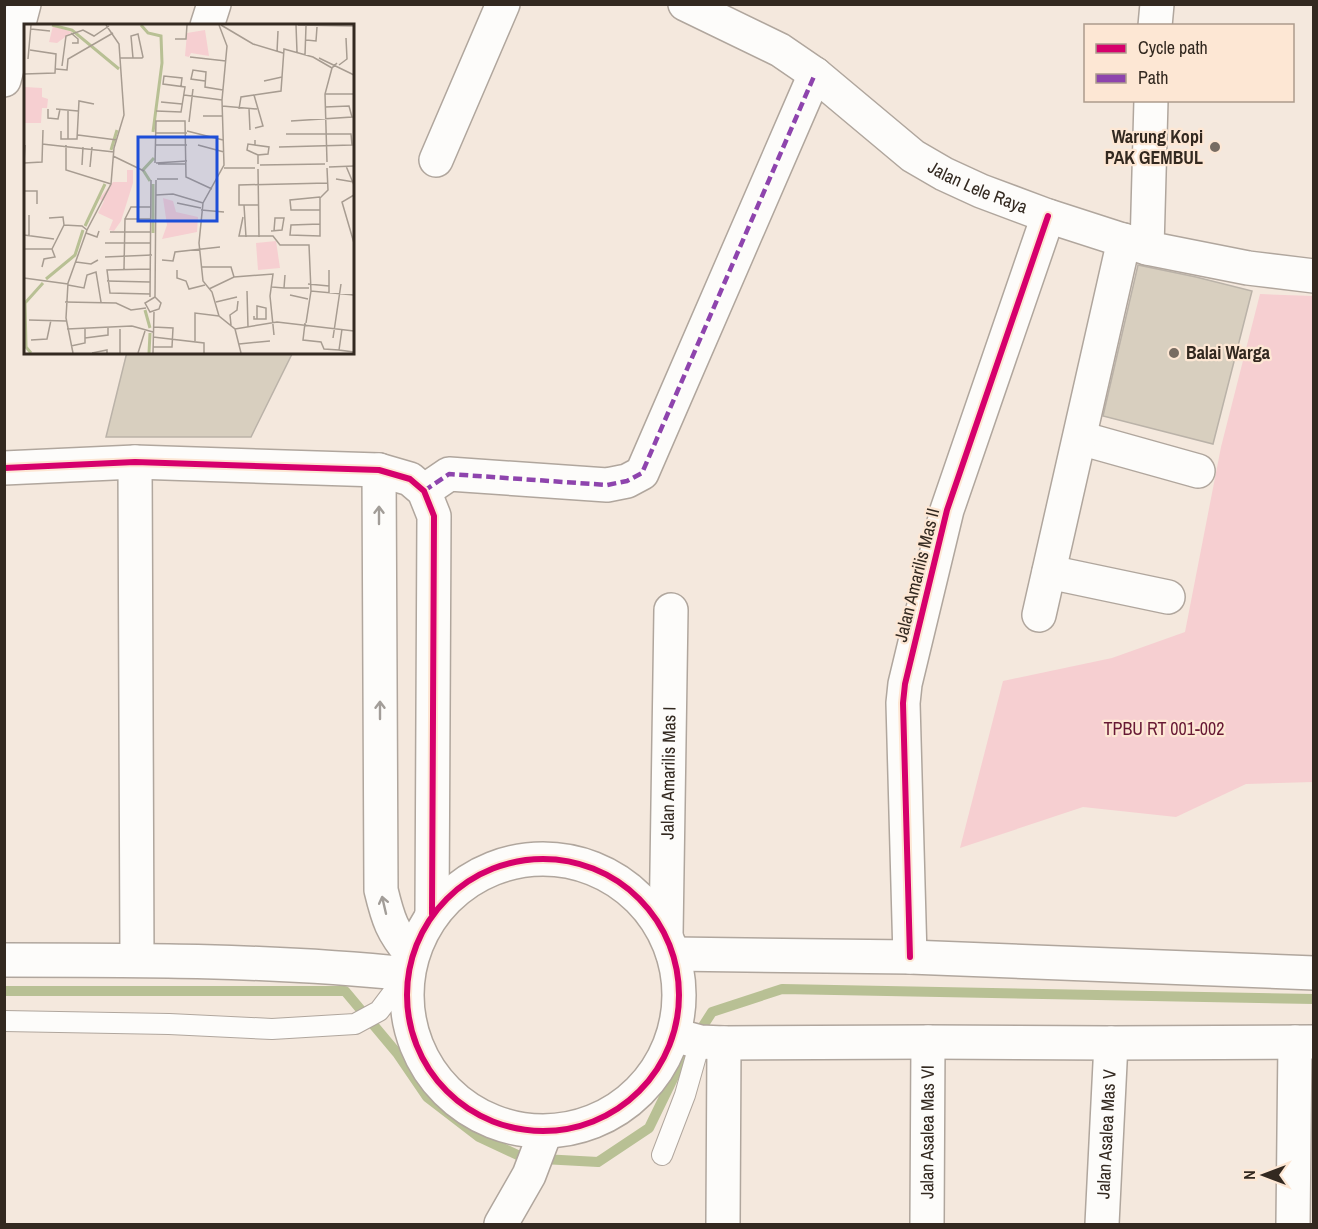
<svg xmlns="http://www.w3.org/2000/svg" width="1318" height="1229" viewBox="0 0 1318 1229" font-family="'Archivo Narrow',sans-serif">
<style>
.green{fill:#f6cfd1}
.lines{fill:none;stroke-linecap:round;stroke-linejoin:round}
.stream{stroke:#b8c094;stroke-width:10}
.building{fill:#d8cfbf;stroke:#bab2a8;stroke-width:1.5}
.lane-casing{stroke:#b0a69d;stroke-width:22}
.street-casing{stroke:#b0a69d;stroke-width:36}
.secondary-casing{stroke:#b0a69d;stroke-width:36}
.lane{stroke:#fdfcfa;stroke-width:20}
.street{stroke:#fdfcfa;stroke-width:33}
.secondary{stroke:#fdfcfa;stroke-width:33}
.quiet{stroke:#8e44ad;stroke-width:4.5;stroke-dasharray:9 4.5;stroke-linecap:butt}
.cycleway-casing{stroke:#fde7d4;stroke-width:10}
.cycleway{stroke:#d6006c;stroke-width:6}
.oneway{stroke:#a29d98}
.poi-dot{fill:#776c62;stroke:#fde7d4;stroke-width:2}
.labels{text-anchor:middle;stroke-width:4.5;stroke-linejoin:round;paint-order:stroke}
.poi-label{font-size:18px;font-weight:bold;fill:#332920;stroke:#fde7d4;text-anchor:end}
.street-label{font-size:18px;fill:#332920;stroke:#fde7d4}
.park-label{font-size:18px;fill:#671934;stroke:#fde7d4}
.inset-river{fill:none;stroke:#b8c094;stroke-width:3}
.inset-road{fill:none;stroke:#a79c91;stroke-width:1.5}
.view{fill:#1d4ed8;fill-opacity:0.15;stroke:#1d4ed8;stroke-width:3}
.inset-edge{fill:none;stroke:#332920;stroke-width:3}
</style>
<rect width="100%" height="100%" fill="#f4e8dd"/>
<!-- green -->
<path class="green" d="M 1260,294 L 1313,296 L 1313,782 L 1246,784 L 1176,817 L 1083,807 L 960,848 L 1003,681 L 1112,658 L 1185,632 L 1221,447 Z"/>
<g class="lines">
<!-- stream -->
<path class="stream" d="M 4,991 L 345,991 L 397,1053 L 427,1097 L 479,1137 L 524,1158 L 598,1162 L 649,1128 L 685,1054 L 712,1012 L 782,989 L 1314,999"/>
</g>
<!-- building -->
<path class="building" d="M 1138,265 L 1196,277 L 1252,291 L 1213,444 L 1103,416 Z
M 127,352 L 293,352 L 251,437 L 106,437 Z"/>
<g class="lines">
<defs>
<path id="lane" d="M 4,1021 L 169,1024 L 272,1029 L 355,1024 L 379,1011 L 407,974
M 662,1155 L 685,1095 L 700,1042"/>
<g id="street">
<path d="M 207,26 L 214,4"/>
<path d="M 1155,26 L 1157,4"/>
<path d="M 4,80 L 24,4"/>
<path d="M 436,160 L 503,4"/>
<path d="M 1147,248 L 1151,100"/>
<path d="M 1080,438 L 1198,471"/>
<path d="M 135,462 L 137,960"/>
<path d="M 4,468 L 135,462 L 379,470 L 410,479 L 424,491 L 434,516 L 432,914"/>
<path d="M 379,470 L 381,890 C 388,919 392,932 412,955"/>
<path d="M 424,491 L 449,474 L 607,485 L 627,481 L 642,473 L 815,74"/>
<path d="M 1049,572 L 1168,597"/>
<path d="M 1039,615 L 1124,240"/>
<circle cx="543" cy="995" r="136"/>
<path id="s1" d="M 666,935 L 671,610"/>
<path d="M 673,954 L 910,957 L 1314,973"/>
<path d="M 910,957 L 903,703 L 905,684 L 947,510 L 1048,216"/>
<path d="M 4,960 C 139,960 274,960 407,974"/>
<path d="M 674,1035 L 700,1042 L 724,1043 L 928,1042 L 1111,1043 L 1314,1042"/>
<path d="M 723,1223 L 724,1043"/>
<path d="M 501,1224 L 529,1175 L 545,1133"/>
<path id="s2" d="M 927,1224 L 928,1042"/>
<path id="s3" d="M 1102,1224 L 1111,1043"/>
<path d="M 1293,1224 L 1295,1042"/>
</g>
<g id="secondary">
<path id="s4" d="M 685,4 L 780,50 L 815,74 L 913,156 L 944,174 L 981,191 L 1048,216 L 1147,248 L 1248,268 L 1314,276"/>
</g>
</defs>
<!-- lane casing -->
<use href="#lane" class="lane-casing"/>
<!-- street casing -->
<use href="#street" class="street-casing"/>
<!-- secondary casing -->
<use href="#secondary" class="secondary-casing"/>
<!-- lane -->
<use href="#lane" class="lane"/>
<!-- street -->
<use href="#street" class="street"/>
<!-- secondary -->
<use href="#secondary" class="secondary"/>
<!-- quiet -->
<path class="quiet" d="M 424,491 L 449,474 L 607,485 L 627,481 L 642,473 L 815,74"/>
<defs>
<path id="cycleway" d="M 4,468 L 135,462 L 379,470 L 410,479 L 424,491 L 434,516 L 432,914
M407 995a136 136 0 1 1 272 0a136 136 0 1 1-272 0Z
M 910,957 L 903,703 L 905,684 L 947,510 L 1048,216"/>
</defs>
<!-- cycleway casing -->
<use href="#cycleway" class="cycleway-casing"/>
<!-- cycleway -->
<use href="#cycleway" class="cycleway"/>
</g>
<!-- one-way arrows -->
<defs><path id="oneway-shaft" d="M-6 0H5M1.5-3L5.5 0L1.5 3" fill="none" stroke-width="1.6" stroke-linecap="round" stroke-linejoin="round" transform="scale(1.5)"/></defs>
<g class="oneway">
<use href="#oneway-shaft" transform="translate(379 515) rotate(-90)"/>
<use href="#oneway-shaft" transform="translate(380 710) rotate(-90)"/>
<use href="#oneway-shaft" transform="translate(384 905) rotate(-103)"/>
</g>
<!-- markers -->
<g class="poi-dot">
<circle cx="1215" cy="147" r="6"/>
<circle cx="1174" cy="353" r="6"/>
</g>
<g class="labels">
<!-- poi labels -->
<g class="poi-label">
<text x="1203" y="143">Warung Kopi<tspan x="1203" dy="21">PAK GEMBUL</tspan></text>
<text x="1186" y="359" text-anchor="start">Balai Warga</text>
</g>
<!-- street labels -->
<g class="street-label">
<text dy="6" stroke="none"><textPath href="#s4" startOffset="348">Jalan Lele Raya</textPath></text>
<text transform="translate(917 575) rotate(-76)" y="6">Jalan Amarilis Mas II</text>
<text dy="6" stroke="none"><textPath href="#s1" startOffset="162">Jalan Amarilis Mas I</textPath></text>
<text dy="6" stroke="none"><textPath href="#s2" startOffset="92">Jalan Asalea Mas VI</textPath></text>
<text dy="6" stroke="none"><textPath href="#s3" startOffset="90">Jalan Asalea Mas V</textPath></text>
</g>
<!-- park labels -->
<g class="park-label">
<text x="1164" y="735">TPBU RT 001-002</text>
</g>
</g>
<!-- overview -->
<g transform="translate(24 24)">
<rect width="330" height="330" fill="#f4e8dd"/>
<path d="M 29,2 L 48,8 L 33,19 L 25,18 ZM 181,6 L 185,32 L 167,29 L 165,33 L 161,32 L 163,9 ZM 1,63 L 18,64 L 18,73 L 24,75 L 23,84 L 18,84 L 17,99 L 0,99 ZM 103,146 L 109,146 L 109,159 L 97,197 L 90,207 L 85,206 L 89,196 L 74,189 L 80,177 L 75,175 L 89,158 L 103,158 ZM 139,174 L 149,177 L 152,188 L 174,193 L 173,208 L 138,215 L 143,201 ZM 252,217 L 256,244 L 234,246 L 232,219 Z" fill="#f6cfd1"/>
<path class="inset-river" d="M 28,1 L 48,6 L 95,45M 117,1 L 124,9 L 137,12 L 138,39 L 129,108M 87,126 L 93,106M 126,157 L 119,146 L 130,134M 61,202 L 81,160M 129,209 L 129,160M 22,255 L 51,231 L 59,206M 121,286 L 126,304M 7,329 L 2,323 L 1,279 L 19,259M 125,329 L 126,309"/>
<path class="inset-road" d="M 195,1 L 203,22 L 198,76 L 200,141 L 179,179 L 175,219 L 179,257 L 188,268 L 195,292 L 211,305 L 217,329M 197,1 L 229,20 L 259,29M 272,1 L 273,28M 274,1 L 330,2M 7,5 L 26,7M 47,9 L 54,15 L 54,19 L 48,19M 151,15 L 162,15 L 163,1M 282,16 L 292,17 L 293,3M 253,28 L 254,7M 281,31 L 282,2M 166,33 L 202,37M 96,34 L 118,34 L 119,33 L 114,10 L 107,12 L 109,34M 295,34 L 330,51M 4,35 L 7,1M 315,41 L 323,35 L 322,14M 38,42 L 42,12 L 59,6 L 70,12 L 85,2M 32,45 L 43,46 L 44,35 L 89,9M 0,50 L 31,49 L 32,30 L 6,26M 181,57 L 167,55 L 169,46 L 182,48 L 181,63 L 199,66M 240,57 L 258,53M 301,70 L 330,70M 160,71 L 198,76M 137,78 L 158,80M 198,82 L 233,85M 24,85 L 24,94 L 34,95 L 36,85M 32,85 L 54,87M 215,85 L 217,73 L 230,71M 225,85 L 226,106M 132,87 L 157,88 L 161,63 L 139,60 L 140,52 L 158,54 L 157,62M 179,92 L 198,92M 267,97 L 328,93 L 325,82 L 301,83M 165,98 L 169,65M 231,104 L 239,102 L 230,71 L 257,67 L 260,25 L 289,33 L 308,44M 37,107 L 37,115 L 53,115 L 55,77 L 70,80M 163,107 L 199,116M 131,109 L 163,109M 54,111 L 93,116M 44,115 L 44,86M 231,116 L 231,121 L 245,123 L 244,130 L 234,131 L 234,140M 18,120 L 90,128M 42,121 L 42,146 L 87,160M 131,121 L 163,121M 174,121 L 200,128M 231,121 L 224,120 L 223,126 L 234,131M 255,123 L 328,121 L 327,110 L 262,110M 89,132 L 120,147M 303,138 L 301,70 L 308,44 L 313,39M 0,139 L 18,138 L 19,106M 0,139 L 1,121M 131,139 L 132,97 L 161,97 L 162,153 L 188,165M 132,139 L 163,137M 134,140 L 161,140M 58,141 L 59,123M 236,141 L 301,140M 322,142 L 330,161M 66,143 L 68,123M 305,143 L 330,142M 200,144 L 231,144M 234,145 L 235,213M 133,155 L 154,155M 312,155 L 330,158M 0,167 L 13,167 L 13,180M 132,171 L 149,170 L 179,179M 330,171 L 318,178 L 330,219M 153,179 L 177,184M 220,181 L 222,213M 234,181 L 215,181 L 215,161 L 304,159M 177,186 L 200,188M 296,186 L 267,186 L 266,176 L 296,173M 219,193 L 215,212 L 249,212 L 256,221 L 285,221 L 287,267M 25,194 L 39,193 L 40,201M 101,195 L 107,183 L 126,183M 296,200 L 267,201 L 266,211 L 296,212 L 296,174 L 304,166 L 303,144M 247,207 L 258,206 L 260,194 L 251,194 L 250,207M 86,208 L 126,208M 62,209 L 73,213 L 75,207M 0,211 L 30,215M 5,212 L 5,191M 81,219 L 126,219M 0,225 L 28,225M 28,225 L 40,201 L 58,202 L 63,206M 81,233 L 128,231M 138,236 L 149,237 L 151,228 L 196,223M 52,238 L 67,240 L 74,236M 18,243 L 20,235 L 31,233 L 28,225M 177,243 L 207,243 L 210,253M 100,245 L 101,195 L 126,195M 153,246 L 153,254 L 162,257 L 165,265 L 181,261M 305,246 L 305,269M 0,254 L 44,260M 83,257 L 126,258M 284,260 L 305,262M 44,261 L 60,264 L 63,251 L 72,248 L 77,278M 248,263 L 260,264 L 261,251M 260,264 L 285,264M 185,265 L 210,253 L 249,250 L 246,272 L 250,311M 223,267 L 224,303M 126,270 L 86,269 L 83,246 L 126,245M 266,271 L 284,275M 126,273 L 127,156M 131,273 L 121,279 L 126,288 L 135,285 L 137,279 L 131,273 L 132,156M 41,278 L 92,279 L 107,286 L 122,284M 192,278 L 213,273M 230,292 L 230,295 L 242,295 L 242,284 L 233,282 L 233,295M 5,296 L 42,297M 281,299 L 279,316 L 297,318 L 300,325 L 315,326M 282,299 L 287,267 L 330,271M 207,301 L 206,291 L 213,286 L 214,277M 108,302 L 129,308M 43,305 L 108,302M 96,305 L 96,329M 211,305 L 253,298 L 330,307M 318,305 L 315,326 L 330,328M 129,313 L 180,319 L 180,329M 61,314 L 84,311 L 84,303M 309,314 L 317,260M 7,316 L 23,315 L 27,296M 171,317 L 171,289 L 195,292M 215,320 L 246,317M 47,322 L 61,319 L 61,304M 129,323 L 148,323 L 149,304 L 129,303M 49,329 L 42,294 L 44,259 L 63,206 L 87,160 L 90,124 L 100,91 L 95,20 L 82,1M 68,329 L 83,326 L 83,329M 114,329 L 121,307M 129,329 L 130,288"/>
<path class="view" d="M 114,113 L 193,113 L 193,197 L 114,197 Z"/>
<rect width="330" height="330" class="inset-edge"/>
</g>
<!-- border -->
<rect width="1318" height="1229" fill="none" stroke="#332920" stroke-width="12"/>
<!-- legend -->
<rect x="1084" y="24" width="210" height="78" fill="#fde7d4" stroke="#ac9b8c" stroke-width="1.5"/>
<rect x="1096" y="44" width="30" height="9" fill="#d6006c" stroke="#ac9b8c" stroke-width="1.5"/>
<text x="1138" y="54" font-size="18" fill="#332920">Cycle path</text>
<rect x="1096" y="74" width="30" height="9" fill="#8e44ad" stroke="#ac9b8c" stroke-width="1.5"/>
<text x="1138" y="84" font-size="18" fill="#332920">Path</text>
<!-- north arrow -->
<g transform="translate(1264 1175) rotate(270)" stroke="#fde7d4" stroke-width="4.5" paint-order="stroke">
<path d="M0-4.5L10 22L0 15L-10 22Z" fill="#332920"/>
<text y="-9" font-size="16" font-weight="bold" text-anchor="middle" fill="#332920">N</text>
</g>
</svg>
